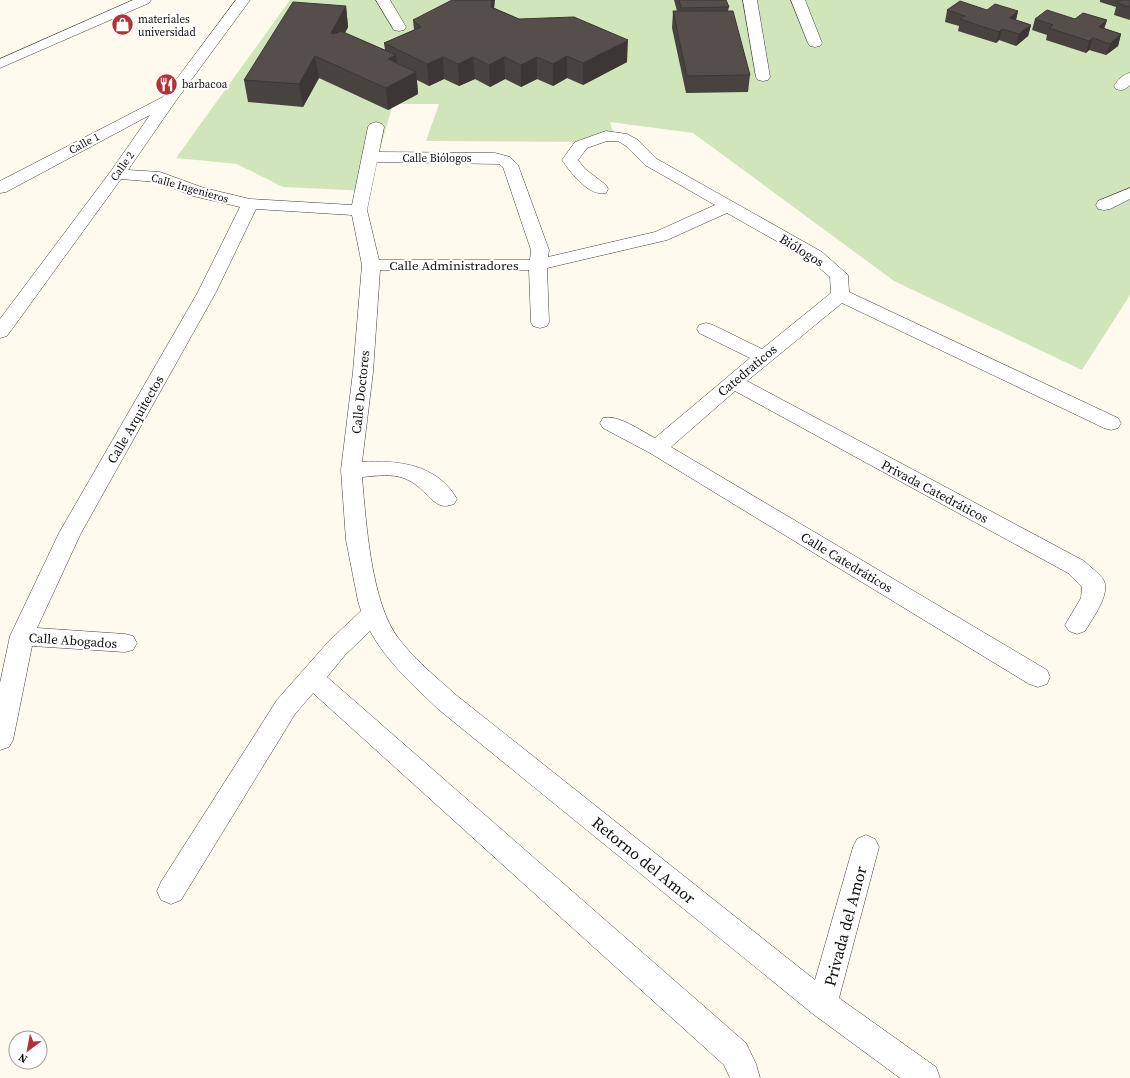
<svg xmlns="http://www.w3.org/2000/svg" width="1130" height="1078" viewBox="0 0 1130 1078" font-family="'Source Serif 4',serif">
<style>
.green{fill:#d1e5ba}
.lines{fill:none;stroke-linecap:round;stroke-linejoin:round}
.minor-casing{stroke:#404040;stroke-width:1}
.minor{fill:#fff;fill-rule:evenodd}
.wall{fill:#494340}
.shaded-wall{fill:#3c3734}
.building{fill:#554e4a;stroke:#3c3734}
.labels{text-anchor:middle;stroke-width:4;stroke-linejoin:round;paint-order:stroke}
.far-poi-label{font-size:11px;fill:#0d0d0d;stroke:#fff;text-anchor:start}
.far-street-label{font-size:11px;fill:#0d0d0d;stroke:#fff}
.street-label{font-size:13px;fill:#0d0d0d;stroke:#fff}
.near-street-label{font-size:16px;fill:#0d0d0d;stroke:#fff}
</style>
<rect width="100%" height="100%" fill="#fefbee"/>
<!-- green -->
<path class="green" d="M 290,0 L 1130,0 L 1130,295 L 1082,370 L 894,281 L 693,133 L 610,122 L 616,142 L 426,141 L 439,104 L 393,104 L 368,191 L 283,187 L 237,164 L 176,158 Z"/>
<g class="lines">
<defs>
<path id="minor" d="M 133,0 L 151,0 L 149,3 L 0,68 L 0,59 Z
M 236,0 L 250,0 L 175,102 L 128,170 L 160,172 L 204,188 L 250,199 L 352,205 L 368,127 L 370,124 L 376,122 L 382,124 L 384,127 L 379,152 L 495,153 L 510,157 L 518,165 L 549,250 L 548,257 L 655,232 L 715,205 L 645,165 L 626,146 L 618,141 L 607,141 L 587,148 L 578,160 L 585,169 L 606,185 L 608,189 L 606,193 C 589,197 571,173 562,160 L 575,142 L 606,131 L 627,134 L 638,140 L 657,159 L 822,252 L 848,275 L 849,292 L 1118,418 L 1121,423 L 1118,428 L 1111,430 L 1104,428 L 842,303 L 747,381 L 1084,561 C 1090,567 1098,572 1103,579 C 1112,593 1092,619 1085,631 L 1077,634 L 1069,631 L 1065,625 L 1081,598 L 1082,587 L 1068,573 L 735,391 L 671,447 L 1047,670 L 1050,677 L 1047,684 L 1038,687 L 1029,684 L 650,453 L 603,428 L 600,423 L 603,418 C 618,414 641,431 655,438 L 750,358 L 699,333 L 697,329 L 699,325 L 706,323 L 713,325 L 762,349 L 831,293 L 830,277 L 810,260 L 727,213 L 667,240 L 547,268 L 549,322 L 547,326 L 540,328 L 533,326 L 531,322 L 529,270 L 380,270 L 373,372 L 362,462 C 398,460 437,464 457,499 L 454,504 C 448,506 443,507 438,504 C 427,498 421,485 406,479 C 393,473 376,476 362,477 C 366,521 371,604 399,639 C 415,660 436,677 456,695 L 815,980 L 853,847 L 857,839 L 866,835 L 875,839 L 879,847 L 839,998 L 936,1067 L 940,1078 L 900,1078 L 813,1014 L 438,709 C 413,685 387,662 370,631 L 345,655 L 327,677 L 746,1043 L 756,1064 L 760,1078 L 730,1078 L 724,1065 L 313,693 L 295,714 L 181,900 L 171,904 L 161,900 L 157,891 L 161,882 L 277,700 L 329,641 L 361,611 L 358,601 L 346,540 L 341,470 L 353,372 L 362,265 L 352,215 L 256,209 L 216,292 L 81,533 L 37,628 L 125,634 L 133,636 L 137,643 L 133,650 L 125,652 L 32,646 L 13,740 L 9,747 L 0,750 L 0,683 L 10,636 L 59,533 L 198,292 L 240,207 L 193,196 L 157,182 L 121,179 L 7,336 L 0,338 L 0,319 L 111,171 L 150,115 L 6,192 L 0,193 L 0,181 L 163,97 ZM 377,162 L 499,164 L 503,167 L 531,250 L 530,260 L 379,260 L 367,210 Z
M 376,0 L 390,0 L 406,27 L 404,30 L 399,31 L 394,30 Z
M 743,0 L 757,0 L 770,77 L 768,80 L 763,81 L 758,80 L 756,77 Z
M 791,0 L 805,0 L 822,43 L 820,46 L 815,47 L 810,46 L 808,43 Z
M 1130,73 L 1130,85 C 1125,90 1122,91 1116,89 L 1114,86 C 1118,80 1123,74 1130,73 Z
M 1130,188 L 1130,199 L 1110,209 L 1104,210 L 1098,209 L 1096,205 L 1098,201 Z"/>
</defs>
<!-- minor casing -->
<use href="#minor" class="minor-casing"/>
<!-- minor -->
<use href="#minor" class="minor"/>
</g>
<!-- wall -->
<path class="wall" d="M 674,0 L 726,0 L 729,7 L 728,11 L 750,75 L 748,92 L 686,93 L 672,28 L 673,11 L 677,11 Z
M 1100,0 L 1130,0 L 1130,20 L 1114,15 L 1116,7 L 1100,2 Z
M 346,6 L 348,27 L 345,33 L 385,50 L 384,43 L 414,30 L 413,20 L 494,8 L 519,19 L 627,62 L 583,85 L 567,78 L 553,86 L 537,79 L 521,87 L 505,79 L 490,87 L 475,79 L 459,86 L 444,79 L 429,86 L 417,80 L 418,94 L 388,110 L 319,78 L 303,107 L 248,102 L 244,80 Z
M 947,10 L 987,10 L 1018,11 L 1016,20 L 1031,25 L 1028,36 L 1016,46 L 999,40 L 996,43 L 958,31 L 959,26 L 945,22 Z
M 1035,19 L 1075,19 L 1107,20 L 1104,28 L 1121,34 L 1118,46 L 1106,55 L 1089,50 L 1086,53 L 1046,40 L 1047,35 L 1032,30 Z"/>
<!-- shaded-wall -->
<path class="shaded-wall" d="M 492,0 L 495,0 L 492,28 L 491,7 Z
M 346,6 L 348,27 L 333,54 L 331,33 Z
M 1018,11 L 1015,23 L 1010,18 Z
M 1107,20 L 1103,32 L 1099,27 Z
M 1031,25 L 1028,36 L 1016,46 L 1019,34 Z
M 1002,29 L 999,40 L 996,43 L 999,32 Z
M 1121,34 L 1118,46 L 1106,55 L 1110,44 Z
M 1093,38 L 1089,50 L 1086,53 L 1089,41 Z
M 628,40 L 627,62 L 583,85 L 583,63 Z
M 396,55 L 398,77 L 388,59 Z
M 315,56 L 319,78 L 303,107 L 299,84 Z
M 567,56 L 567,78 L 553,86 L 553,64 Z
M 443,57 L 444,79 L 429,86 L 427,64 Z
M 473,57 L 475,79 L 459,86 L 458,64 Z
M 504,57 L 505,79 L 490,87 L 489,65 Z
M 537,57 L 537,79 L 521,87 L 521,65 Z
M 416,72 L 418,94 L 388,110 L 386,88 Z"/>
<!-- building -->
<path class="building" d="M 452,0 L 492,0 L 491,7 L 519,19 L 574,17 L 628,40 L 583,63 L 567,56 L 553,64 L 537,57 L 521,65 L 504,57 L 489,65 L 473,57 L 458,64 L 443,57 L 427,64 L 384,43 L 421,27 L 413,20 Z
M 679,0 L 726,0 L 729,7 L 681,8 Z
M 1121,0 L 1130,0 L 1130,7 L 1117,3 Z
M 960,1 L 987,10 L 995,4 L 1018,11 L 1010,18 L 1031,25 L 1019,34 L 1002,29 L 999,32 L 960,19 L 965,16 L 947,10 Z
M 293,2 L 346,6 L 331,33 L 334,34 L 341,31 L 396,55 L 388,59 L 416,72 L 386,88 L 315,56 L 299,84 L 244,80 Z
M 1047,10 L 1075,19 L 1083,13 L 1107,20 L 1099,27 L 1121,34 L 1110,44 L 1093,38 L 1089,41 L 1049,28 L 1053,25 L 1035,19 Z
M 673,11 L 733,11 L 750,75 L 687,76 Z"/>
<!-- icons -->
<defs>
<symbol id="shop-disc" viewBox="-11 -11 22 22"><circle r="9.5" fill="#b23036" stroke="#fff"/><path d="M-5-2.5h2.3a2.7 3.5 0 0 1 5.4 0H5L5.5 6h-11ZM-1.5-2.5h3a1.5 2.3 0 0 0-3 0Z" fill="#fff"/></symbol>
<symbol id="restaurant-disc" viewBox="-11 -11 22 22"><circle r="9.5" fill="#b23036" stroke="#fff"/><path d="M-5-6h1v4h1v-4h1v4h1v-4h1v5L-1.5 .5V6h-2V.5L-5-1ZM5-6V6H3V1.5H1.5Q1.5-4 5-6Z" fill="#fff"/></symbol>
</defs>
<g fill-rule="evenodd">
<use href="#shop-disc" x="110" y="12" width="25" height="25"/>
<use href="#restaurant-disc" x="154" y="72" width="25" height="25"/>
</g>
<g class="labels">
<!-- far-poi labels -->
<g class="far-poi-label">
<text x="138" y="23">materiales<tspan x="138" dy="13">universidad</tspan></text>
<text x="182" y="88">barbacoa</text>
</g>
<!-- far-street labels -->
<g class="far-street-label">
<text transform="translate(84 143) rotate(-28)" y="4">Calle 1</text>
<text x="437" y="162">Calle Biólogos</text>
<text transform="translate(122 166) rotate(-55)" y="4">Calle 2</text>
<text transform="translate(190 188) rotate(16)" y="4">Calle Ingenieros</text>
</g>
<!-- street labels -->
<g class="street-label">
<text transform="translate(802 250) rotate(32)" y="5">Biólogos</text>
<text x="454" y="270">Calle Administradores</text>
<text transform="translate(747 370) rotate(-40)" y="5">Catedraticos</text>
<text transform="translate(360 392) rotate(-84)" y="5">Calle Doctores</text>
<text transform="translate(135 419) rotate(-60)" y="5">Calle Arquitectos</text>
<text transform="translate(935 491) rotate(28)" y="5">Privada Catedráticos</text>
<text transform="translate(847 562) rotate(31)" y="5">Calle Catedráticos</text>
<text transform="translate(73 640) rotate(4)" y="5">Calle Abogados</text>
</g>
<!-- near-street labels -->
<g class="near-street-label">
<text transform="translate(644 860) rotate(39)" y="6">Retorno del Amor</text>
<text transform="translate(845 926) rotate(-75)" y="6">Privada del Amor</text>
</g>
</g>
<!-- north arrow -->
<g transform="translate(28 1050) rotate(212)"><circle r="19" fill="#ffffff" stroke="#9e9e9e"/>
<path d="M0-3L7 15L0 10L-7 15Z" fill="#b23036"/>
<text y="-6" font-size="11" font-weight="bold" text-anchor="middle" fill="#0d0d0d">N</text>
</g>
</svg>
